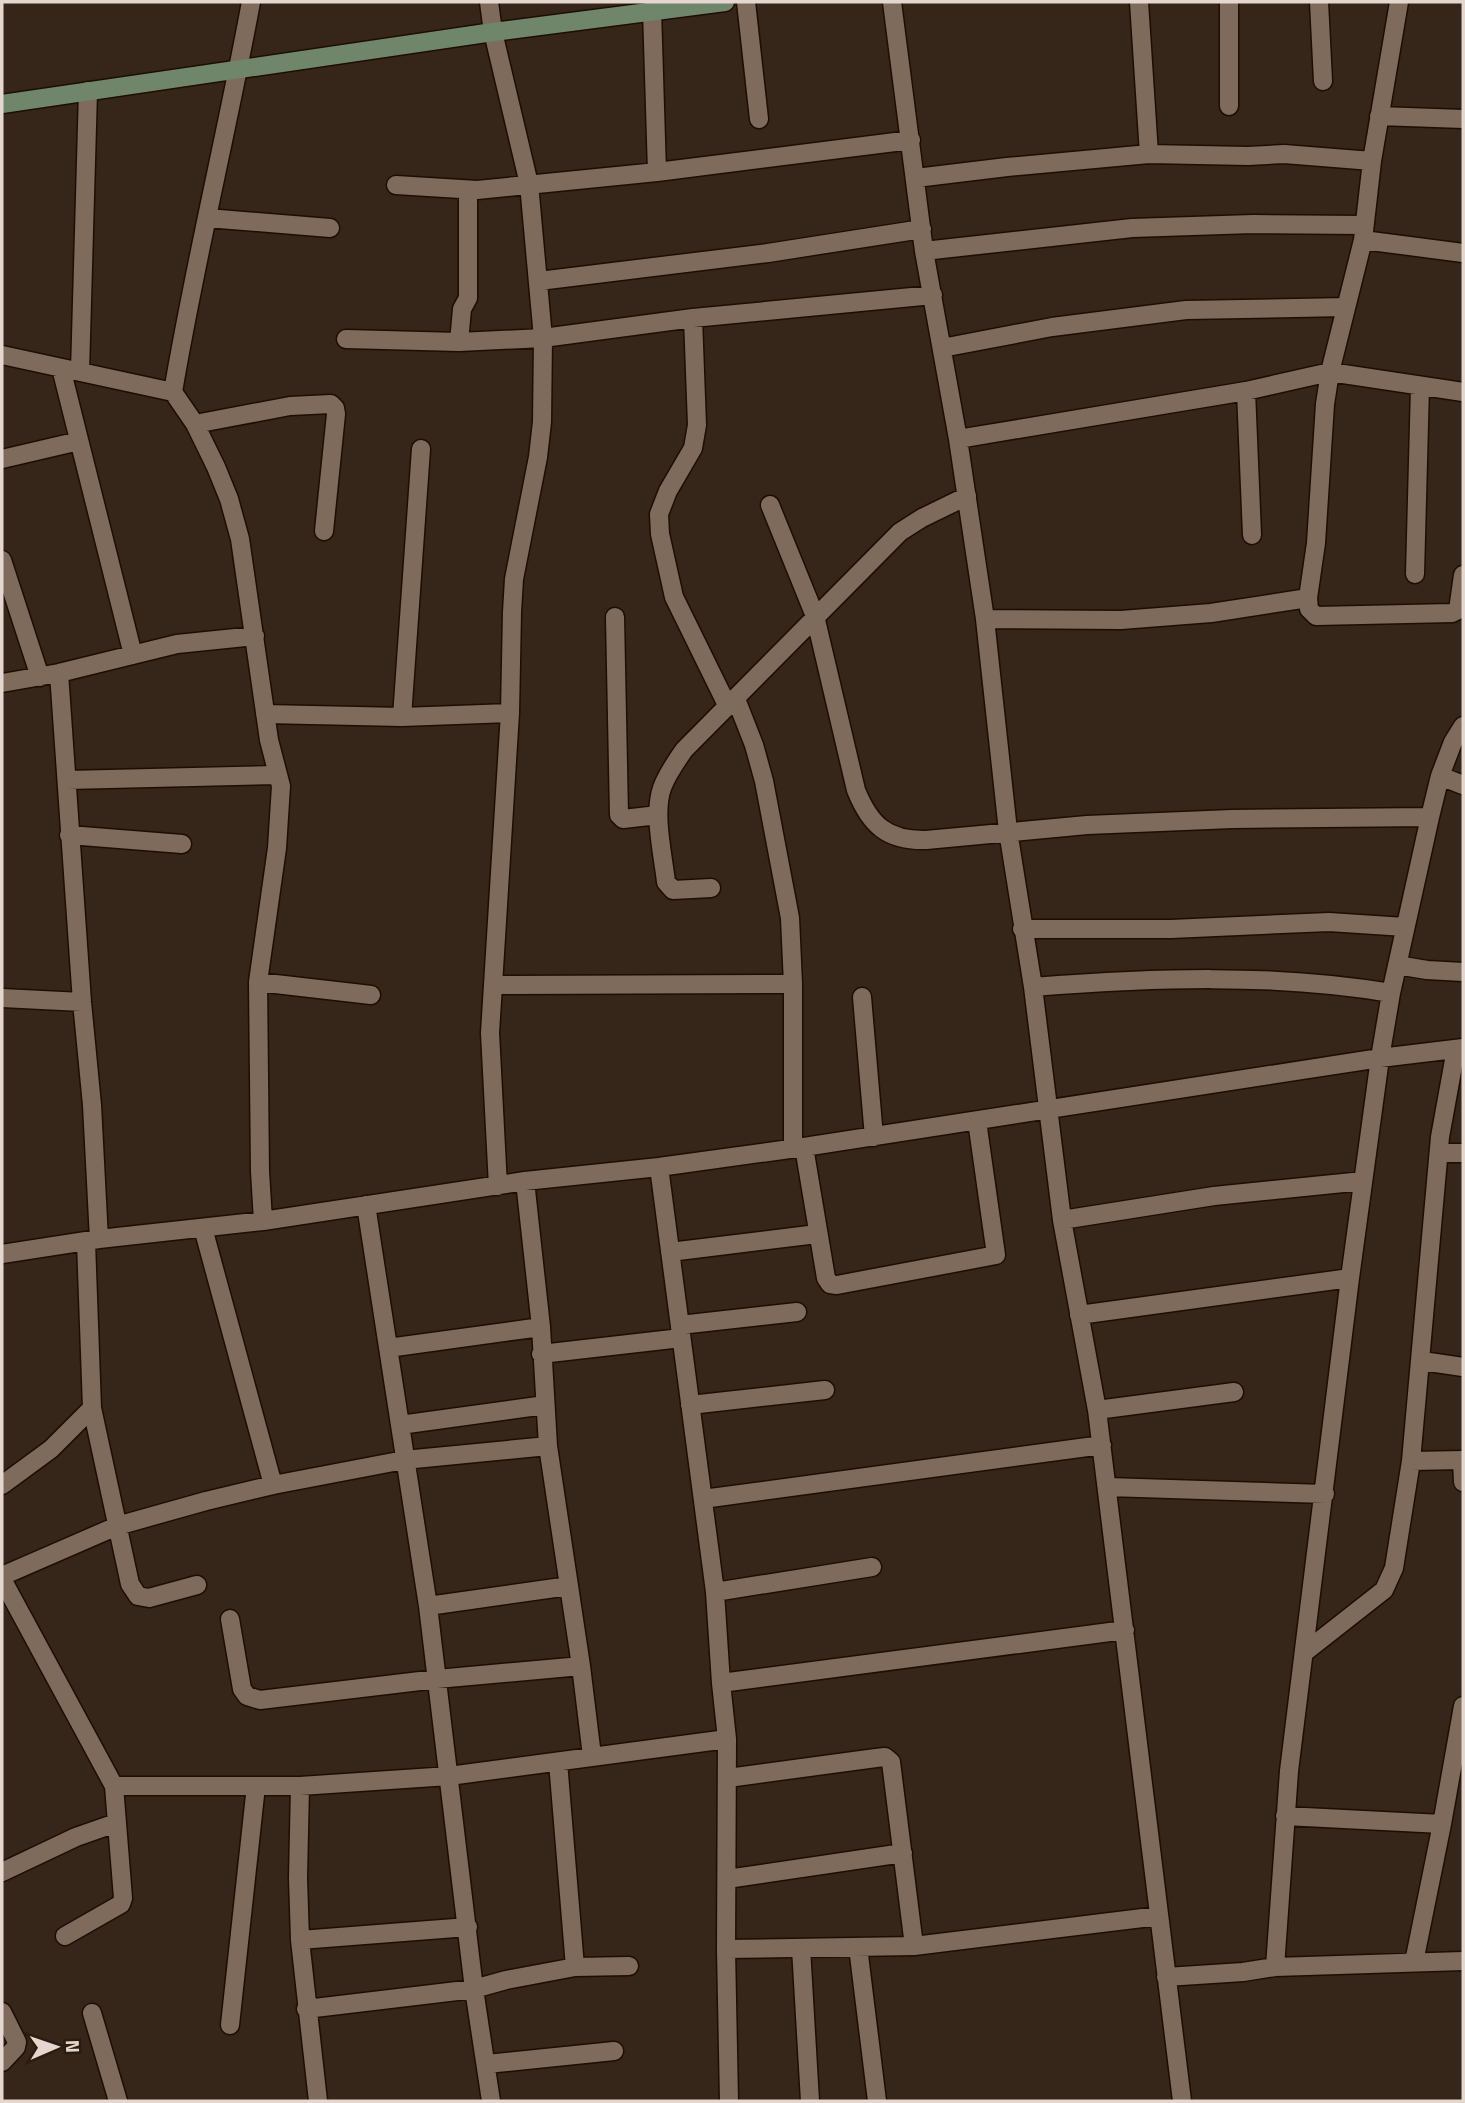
<svg xmlns="http://www.w3.org/2000/svg" width="1465" height="2103" viewBox="0 0 1465 2103" font-family="'Titillium Web',sans-serif">
<style>
.lines{fill:none;stroke-linecap:round;stroke-linejoin:round}
.street-casing{stroke:#1d0e04;stroke-width:21}
.secondary-casing{stroke:#1d0e04;stroke-width:21}
.street{stroke:#7e6b5c;stroke-width:18}
.secondary{stroke:#6f866b;stroke-width:18}
</style>
<rect width="100%" height="100%" fill="#362519"/>
<g class="lines">
<defs>
<path id="street" d="M 489,2 L 493,32 L 529,184 L 543,338 L 542,422 L 538,457 L 514,579 L 512,612 L 510,713 L 490,1033 L 498,1186
M 746,2 L 759,119
M 892,2 L 924,251 L 958,439 L 985,619 L 1008,831 L 1033,987 L 1062,1220 L 1097,1410 L 1182,2101
M 1139,2 L 1149,154
M 1319,2 L 1323,81
M 1399,2 L 1372,161 L 1363,240 L 1330,372 L 1325,404 L 1316,543 L 1308,598 L 1309,609 L 1316,616 L 1452,613 L 1458,610 L 1463,575
M 652,10 L 657,172
M 1229,106 L 1229,2
M 1379,116 L 1463,119
M 916,178 L 1007,167 L 1149,154 L 1248,156 L 1284,154 L 1372,161
M 396,185 L 477,190 L 657,172 L 911,140
M 207,218 L 330,228
M 1363,240 L 1463,253
M 924,251 L 1132,228 L 1253,224 L 1364,225
M 539,281 L 768,253 L 922,229
M 693,318 L 697,425 L 693,448 L 668,491 L 659,514 L 660,534 L 674,597 L 728,707
M 346,339 L 459,342 L 543,338 L 693,318 L 933,295
M 459,342 L 462,309 L 468,298 L 468,190
M 942,348 L 1052,327 L 1186,310 L 1346,307
M 2,355 L 173,392 L 195,424 L 216,467 L 229,499 L 240,539 L 269,740 L 281,786 L 277,848 L 258,982 L 260,1171 L 263,1221
M 61,368 L 133,655
M 80,372 L 88,91
M 1246,391 L 1252,535
M 173,392 C 195,261 227,132 251,2
M 195,424 L 290,406 L 331,404 L 335,408 L 336,414 L 324,531
M 958,439 L 1246,391 L 1330,372 L 1463,392
M 2,459 L 79,441
M 770,505 L 815,616 L 856,790 C 870,825 887,841 926,840 L 1087,825 L 1232,819 L 1430,817
M 2,560 L 40,677
M 1415,574 L 1420,387
M 615,617 L 619,815 L 623,819 L 658,815
M 985,619 L 1121,620 L 1211,613 L 1308,598
M 59,673 L 82,1002 L 92,1105 L 99,1239
M 2,683 L 59,673 L 177,644 L 255,636
M 736,699 L 754,745 L 764,781 L 790,918 L 793,984 L 793,1147
M 265,714 L 402,717 L 510,713
M 402,717 L 421,449
M 1440,776 L 1463,785
M 67,780 L 277,775
M 69,835 L 182,844
M 711,888 L 673,890 L 666,882 C 663,855 653,813 662,788 C 667,774 676,762 684,750 L 900,532 L 922,518 L 967,496
M 1022,929 L 1171,929 L 1329,922 L 1405,927
M 1397,965 L 1427,970 L 1463,972
M 258,982 L 371,995
M 493,985 L 793,984
M 1033,987 C 1152,978 1272,973 1391,993
M 862,997 L 874,1137
M 2,998 L 82,1002
M 1456,1049 L 1440,1137 L 1411,1461 L 1463,1460
M 804,1147 L 826,1278 L 830,1284 L 837,1285 L 996,1255 L 977,1121
M 1439,1153 L 1463,1153
M 659,1167 L 715,1592 L 721,1683 L 727,1739 L 726,1949 L 729,2101
M 525,1181 L 541,1327 L 548,1446 L 581,1666 L 592,1756
M 366,1205 L 428,1606 L 474,1989 L 491,2101
M 1062,1220 L 1214,1196 L 1363,1181
M 203,1228 L 273,1485
M 86,1242 L 92,1408 L 130,1584 L 138,1596 L 149,1598 L 197,1585
M 670,1252 L 817,1234
M 2,1254 L 99,1239 L 263,1221 L 525,1181 L 659,1167 L 804,1147 L 1380,1058 L 1463,1048
M 1079,1315 L 1350,1278
M 680,1325 L 797,1312
M 388,1348 L 541,1327
M 541,1354 L 681,1338
M 1422,1361 L 1463,1367
M 690,1405 L 825,1390
M 1097,1410 L 1234,1392
M 400,1425 L 545,1405
M 1462,1460 L 1463,1482
M 2,1485 L 51,1449 L 92,1408
M 1108,1487 L 1325,1494
M 703,1499 L 1102,1445
M 2,1576 L 117,1526 L 206,1501 L 273,1485 L 404,1460 L 548,1446
M 2,1579 L 114,1786 L 300,1786 L 449,1776 L 727,1739
M 715,1592 L 872,1567
M 428,1606 L 569,1586
M 230,1619 L 242,1689 L 247,1696 L 260,1700 L 437,1679 L 581,1666
M 1305,1652 L 1384,1590 L 1394,1568 L 1411,1461
M 721,1683 L 1125,1630
M 558,1762 L 575,1967
M 728,1778 L 876,1758 L 885,1757 L 891,1762 L 914,1946
M 300,1786 L 298,1878 L 300,1940 L 318,2101
M 1285,1816 L 1442,1824
M 2,1872 L 76,1837 L 116,1823
M 727,1879 L 903,1853
M 65,1936 L 121,1904 L 123,1898 L 114,1786
M 300,1940 L 468,1927
M 858,1947 L 877,2101
M 801,1948 L 810,2101
M 726,1949 L 914,1946 L 1159,1916
M 1414,1962 L 1442,1824 L 1463,1706
M 1275,1967 L 1463,1961
M 1166,1977 L 1243,1972 L 1275,1967 L 1289,1771 L 1350,1278 L 1380,1058 L 1391,993 L 1430,817 L 1440,776 L 1453,742 L 1463,726
M 306,2009 L 474,1989 L 506,1980 L 575,1967 L 629,1966
M 2,2012 L 17,2042 L 16,2047 L 2,2062
M 92,2013 L 118,2101
M 230,2025 L 256,1786
M 487,2064 L 614,2051"/>
<path id="secondary" d="M 2,104 L 493,32 L 725,2"/>
</defs>
<!-- street casing -->
<use href="#street" class="street-casing"/>
<!-- secondary casing -->
<use href="#secondary" class="secondary-casing"/>
<!-- street -->
<use href="#street" class="street"/>
<!-- secondary -->
<use href="#secondary" class="secondary"/>
</g>
<!-- border -->
<rect width="1465" height="2103" fill="none" stroke="#e3d7cf" stroke-width="7"/>
<!-- north arrow -->
<g transform="translate(56 2047) rotate(88)" stroke="#2c1c0f" stroke-width="5" paint-order="stroke">
<path d="M0-5L12 26L0 18L-12 26Z" fill="#e3d7cf"/>
<text y="-10" font-size="19" font-weight="bold" text-anchor="middle" fill="#e3d7cf">N</text>
</g>
</svg>
